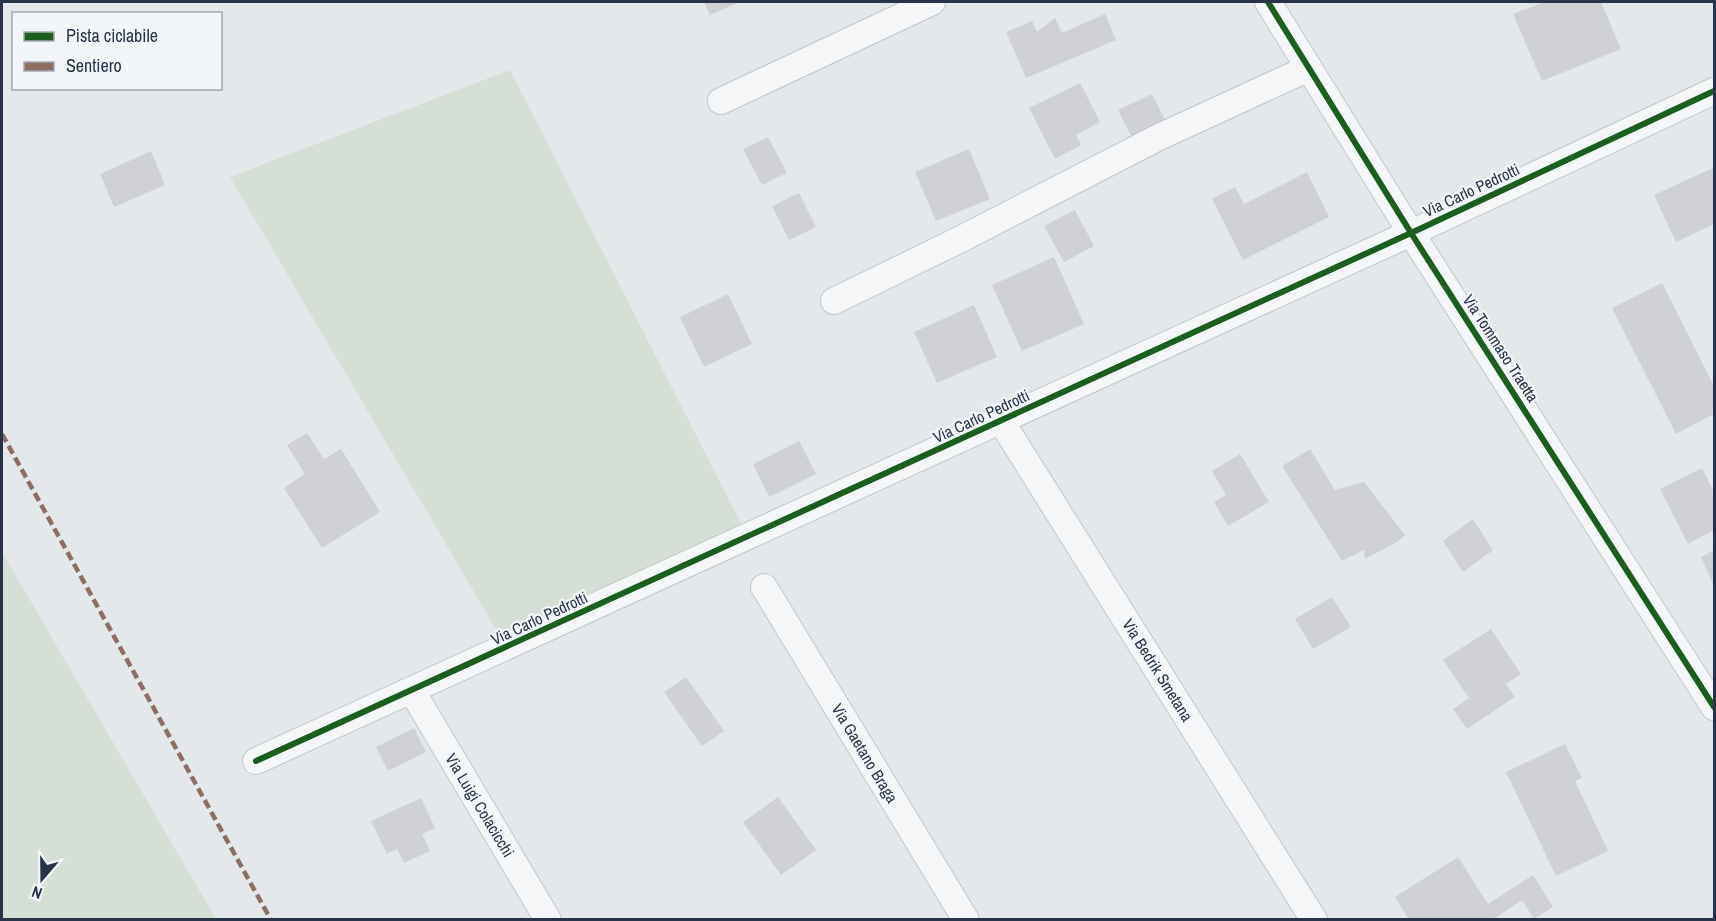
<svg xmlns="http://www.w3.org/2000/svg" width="1716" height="921" viewBox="0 0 1716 921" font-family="'Archivo Narrow',sans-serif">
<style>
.green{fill:#d5dfd5}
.building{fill:#cfd1d4}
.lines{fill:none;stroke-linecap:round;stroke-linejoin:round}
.street-casing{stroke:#c3c6c9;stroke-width:28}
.street{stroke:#f4f6f7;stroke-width:26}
.quiet{stroke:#8d6e63;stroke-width:4.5;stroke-dasharray:9 4.5;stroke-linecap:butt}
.cycleway-casing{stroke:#f3f6f9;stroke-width:10}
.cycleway{stroke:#1b5e20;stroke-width:6}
.labels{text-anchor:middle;stroke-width:4.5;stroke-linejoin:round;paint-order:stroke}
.street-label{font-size:16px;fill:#283347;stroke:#f3f6f9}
</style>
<rect width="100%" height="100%" fill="#e5e8eb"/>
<!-- green -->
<path class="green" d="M 510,70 L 748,537 L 507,648 L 230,177 Z
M 2,552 L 216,919 L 2,919 Z"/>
<!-- building -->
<path class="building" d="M 704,2 L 740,2 L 710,15 Z
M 1544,2 L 1601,2 L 1621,49 L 1542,81 L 1513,14 Z
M 1105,14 L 1116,40 L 1026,78 L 1006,32 L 1032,21 L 1037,32 L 1055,18 L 1062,33 Z
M 1080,83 L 1100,122 L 1076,135 L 1081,145 L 1055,159 L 1029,108 Z
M 1152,94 L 1168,126 L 1134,142 L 1118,110 Z
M 768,137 L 787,173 L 762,185 L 743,149 Z
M 969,149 L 990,199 L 936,221 L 915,172 Z
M 151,151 L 165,185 L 114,207 L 100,174 Z
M 1713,168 L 1714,172 L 1714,224 L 1676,242 L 1654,195 Z
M 1307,172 L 1329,217 L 1243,260 L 1212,199 L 1235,187 L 1244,204 Z
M 799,193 L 816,227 L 789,240 L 772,206 Z
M 1075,210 L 1094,246 L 1064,262 L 1044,226 Z
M 1054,257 L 1084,324 L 1022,351 L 992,285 Z
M 1662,283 L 1714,386 L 1714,414 L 1676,434 L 1612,308 Z
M 728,294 L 752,344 L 704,367 L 680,317 Z
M 974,305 L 997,357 L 937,383 L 914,332 Z
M 307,433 L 324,459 L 341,449 L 380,512 L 322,548 L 284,488 L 305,474 L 287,445 Z
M 799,441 L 816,474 L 769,497 L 753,464 Z
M 1310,449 L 1335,490 L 1364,482 L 1405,535 L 1397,542 L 1365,559 L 1364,550 L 1342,561 L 1282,466 Z
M 1240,454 L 1269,502 L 1228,526 L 1214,502 L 1226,495 L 1212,471 Z
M 1702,468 L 1714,492 L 1714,530 L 1688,544 L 1660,489 Z
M 1473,519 L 1493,550 L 1463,572 L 1443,541 Z
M 1714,550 L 1714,586 L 1701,557 Z
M 1332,597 L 1351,627 L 1313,649 L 1295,619 Z
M 1491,629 L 1521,674 L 1506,684 L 1515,697 L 1467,729 L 1453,709 L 1469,698 L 1443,660 Z
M 686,677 L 724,731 L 702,746 L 664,692 Z
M 414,728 L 426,752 L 388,771 L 376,747 Z
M 1565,744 L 1582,778 L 1575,781 L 1608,851 L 1556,876 L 1506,772 Z
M 778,797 L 816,850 L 781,875 L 743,822 Z
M 421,798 L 435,828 L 422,834 L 430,851 L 404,863 L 397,849 L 387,854 L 371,821 Z
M 1458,857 L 1488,904 L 1533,875 L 1553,907 L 1534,919 L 1522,900 L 1492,920 L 1409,920 L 1395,897 Z"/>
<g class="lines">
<defs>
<path id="street" d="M 1268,2 L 1411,233 L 1714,707
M 721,101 L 932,2
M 834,301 L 961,239 L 1159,137 L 1309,68
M 1001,421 L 1314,920
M 764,587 L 966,920
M 412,691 L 548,920
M 256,761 L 1411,233 L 1714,91"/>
</defs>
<!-- street casing -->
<use href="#street" class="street-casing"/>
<!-- street -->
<use href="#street" class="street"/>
<!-- quiet -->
<path class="quiet" d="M 2,434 L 271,920"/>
<defs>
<path id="cycleway" d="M 1268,2 L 1411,233 L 1714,707
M 256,761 L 1411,233 L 1714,91"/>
</defs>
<!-- cycleway casing -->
<use href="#cycleway" class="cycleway-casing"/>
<!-- cycleway -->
<use href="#cycleway" class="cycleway"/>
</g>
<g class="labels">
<!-- street labels -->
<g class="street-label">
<text transform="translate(1471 190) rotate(-25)" y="6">Via Carlo Pedrotti</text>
<text transform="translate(1501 348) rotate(57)" y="6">Via Tommaso Traetta</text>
<text transform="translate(981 416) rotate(-25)" y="6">Via Carlo Pedrotti</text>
<text transform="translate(539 618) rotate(-25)" y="6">Via Carlo Pedrotti</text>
<text transform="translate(1158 670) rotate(58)" y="6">Via Bedrik Smetana</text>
<text transform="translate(865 753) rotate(59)" y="6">Via Gaetano Braga</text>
<text transform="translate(480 805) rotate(59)" y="6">Via Luigi Colacicchi</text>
</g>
</g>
<!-- border -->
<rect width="1716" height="921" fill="none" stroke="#283347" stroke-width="6"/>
<!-- legend -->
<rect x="12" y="12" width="210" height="78" fill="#f3f6f9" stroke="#a2a8b2" stroke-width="1.5"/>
<rect x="24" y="32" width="30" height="9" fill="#1b5e20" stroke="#a2a8b2" stroke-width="1.5"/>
<text x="66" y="42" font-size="18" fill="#283347">Pista ciclabile</text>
<rect x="24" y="62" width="30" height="9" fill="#8d6e63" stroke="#a2a8b2" stroke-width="1.5"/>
<text x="66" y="72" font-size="18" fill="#283347">Sentiero</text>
<!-- north arrow -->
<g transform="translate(42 879) rotate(200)" stroke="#f3f6f9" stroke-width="4.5" paint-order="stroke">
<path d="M0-4.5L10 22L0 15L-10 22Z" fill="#283347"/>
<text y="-9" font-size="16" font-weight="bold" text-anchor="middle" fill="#283347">N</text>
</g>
</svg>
